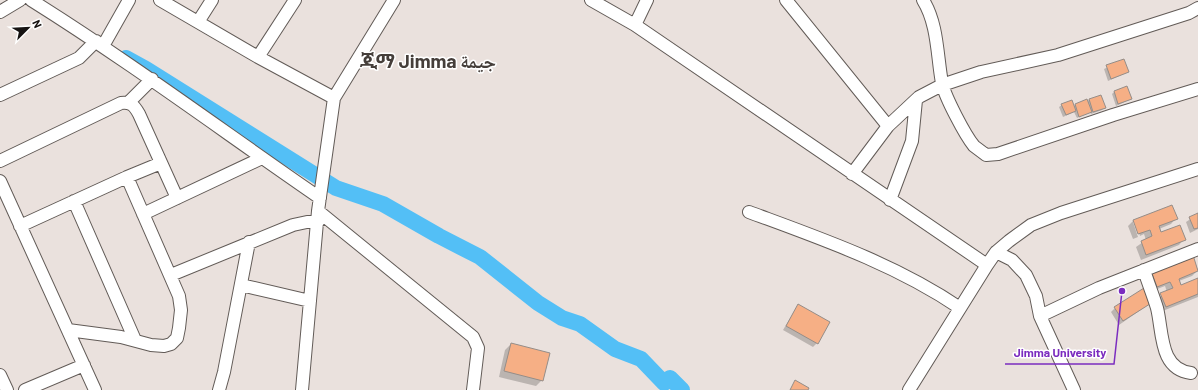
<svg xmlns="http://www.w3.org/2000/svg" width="1198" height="390" viewBox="0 0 1198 390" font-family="Barlow,'Noto Naskh Arabic','Noto Sans Ethiopic',sans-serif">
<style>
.shadow{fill:#0003}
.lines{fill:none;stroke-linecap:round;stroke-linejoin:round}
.river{stroke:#53bff6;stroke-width:16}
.building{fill:#f6af85;stroke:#958d88}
.minor-casing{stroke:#625b57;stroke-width:14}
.minor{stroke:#fff;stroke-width:12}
.labels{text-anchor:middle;stroke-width:3;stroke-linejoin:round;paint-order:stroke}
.town-label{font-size:19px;font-weight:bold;fill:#453e3a;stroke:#fff}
.leader{fill:none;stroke:#7b2cbf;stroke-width:1.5}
.callout-dot{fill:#7b2cbf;stroke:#fff;stroke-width:1.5}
.callout-label{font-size:12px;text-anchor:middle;font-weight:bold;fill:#7b2cbf;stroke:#fff;stroke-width:3;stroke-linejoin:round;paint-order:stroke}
</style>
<rect width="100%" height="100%" fill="#eae1dd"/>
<!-- shadow -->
<path class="shadow" d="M 1123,60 L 1128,72 L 1108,81 L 1104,69 Z
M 1114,92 L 1131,99 L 1116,106 L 1112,94 Z
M 1089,100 L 1105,107 L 1102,110 L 1091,114 L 1090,112 L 1077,118 L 1074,112 L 1063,117 L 1059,107 L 1062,105 L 1073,106 Z
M 1198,214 L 1198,229 L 1190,233 L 1186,222 Z
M 1176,218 L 1171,224 L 1159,229 L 1161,233 L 1184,239 L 1179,245 L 1141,260 L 1136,247 L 1146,240 L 1144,234 L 1140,236 L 1135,222 L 1133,222 L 1138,237 L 1133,239 L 1128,226 L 1133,221 Z
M 1192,256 L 1198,270 L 1192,276 L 1179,281 L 1181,286 L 1198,279 L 1198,297 L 1160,312 L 1155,300 L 1167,292 L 1165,286 L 1152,291 L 1147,277 L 1152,272 Z
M 1152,302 L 1119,325 L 1111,312 L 1115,308 Z
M 798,305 L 817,343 L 813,347 L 783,330 Z
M 511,344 L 542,380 L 536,386 L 499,377 L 505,350 Z"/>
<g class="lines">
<!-- river -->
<path class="river" d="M 126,58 L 146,69 L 336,188 L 383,204 L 439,236 L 480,257 L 538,303 L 562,318 L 580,324 L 615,349 L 641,359 L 664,383 L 670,378 L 682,390"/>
</g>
<!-- building -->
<path class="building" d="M 1124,59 L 1129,72 L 1111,79 L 1106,65 Z
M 1127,86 L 1132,99 L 1118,104 L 1114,91 Z
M 1101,95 L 1106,108 L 1093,112 L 1089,99 Z
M 1087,99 L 1092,112 L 1079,117 L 1075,104 Z
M 1072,100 L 1076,111 L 1066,115 L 1061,104 Z
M 1172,205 L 1178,219 L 1159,226 L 1161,232 L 1180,225 L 1186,240 L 1146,255 L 1141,241 L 1152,236 L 1150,230 L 1138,234 L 1133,220 Z
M 1198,213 L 1198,228 L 1194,229 L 1189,217 Z
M 1193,255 L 1198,271 L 1179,279 L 1181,285 L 1198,278 L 1198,294 L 1166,307 L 1160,293 L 1173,288 L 1170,282 L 1157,287 L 1151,271 Z
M 1144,288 L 1153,302 L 1123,321 L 1114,307 Z
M 798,304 L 830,322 L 818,344 L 786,326 Z
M 511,343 L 550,353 L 543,381 L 504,371 Z
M 795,380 L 809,388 L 808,390 L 790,390 Z"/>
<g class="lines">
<defs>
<path id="minor" d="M 31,0 C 130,62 224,132 320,198
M 160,0 L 258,57 L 334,98
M 591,0 L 635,25 L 987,265
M 786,0 L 888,126
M 923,0 C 938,24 937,56 942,83 C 945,97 965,135 974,146 C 978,149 982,152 986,155 L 998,154 L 1113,115 L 1198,89
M 0,12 L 20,0
M 198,22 L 212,0
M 635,25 L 647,0
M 103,46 L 129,0
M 258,57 L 295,0
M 0,95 L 79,58 L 96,41
M 129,102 L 152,79
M 0,161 L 121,103 C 131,102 134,105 139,114 L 177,198
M 852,174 L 888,126 L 919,97 L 942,85 L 981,72 L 1058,55 L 1189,13 L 1198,8
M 0,181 L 95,390
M 890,200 L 912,141 L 916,100
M 74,201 L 135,340
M 318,211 L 473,337 L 478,348 L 473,390
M 749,212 C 822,239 895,264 960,308
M 143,214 L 262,158
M 20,226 L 127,177 L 161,163
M 996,252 L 1012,260 L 1026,275 L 1036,296 L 1040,316 L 1074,390
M 1144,270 C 1148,283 1153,295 1157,308 C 1163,332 1159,369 1191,373
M 171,275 L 293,225 L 307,222 L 318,222
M 241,285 L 310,301
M 1040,316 L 1099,288 L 1198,249
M 68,330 L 121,337 L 151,345 L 164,346 L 171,344 L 177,338 L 179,328 L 181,310 L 179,296 L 127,177
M 0,375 L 7,390
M 25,390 L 84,365
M 219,390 L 224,372 L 249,242
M 302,390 L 318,211 L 334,98 L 394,0
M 909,390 L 987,265 L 996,252 L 1009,241 L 1031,225 L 1061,213 L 1198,169"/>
</defs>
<!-- minor casing -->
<use href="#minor" class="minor-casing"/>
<!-- minor -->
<use href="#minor" class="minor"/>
</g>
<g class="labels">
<!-- town labels -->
<g class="town-label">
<text x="428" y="68">ጂማ Jimma جيمة</text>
</g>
</g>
<!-- callouts -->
<path class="leader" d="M1122 291L1114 364H1005"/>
<circle class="callout-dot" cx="1122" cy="291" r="4"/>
<g class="callout-label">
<text x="1060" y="357">Jimma University</text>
</g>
<!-- north arrow -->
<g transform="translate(28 28) rotate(66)" stroke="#ffffff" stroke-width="3" paint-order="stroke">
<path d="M0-3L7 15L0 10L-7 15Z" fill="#161312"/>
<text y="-6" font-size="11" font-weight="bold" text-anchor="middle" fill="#161312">N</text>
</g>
</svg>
